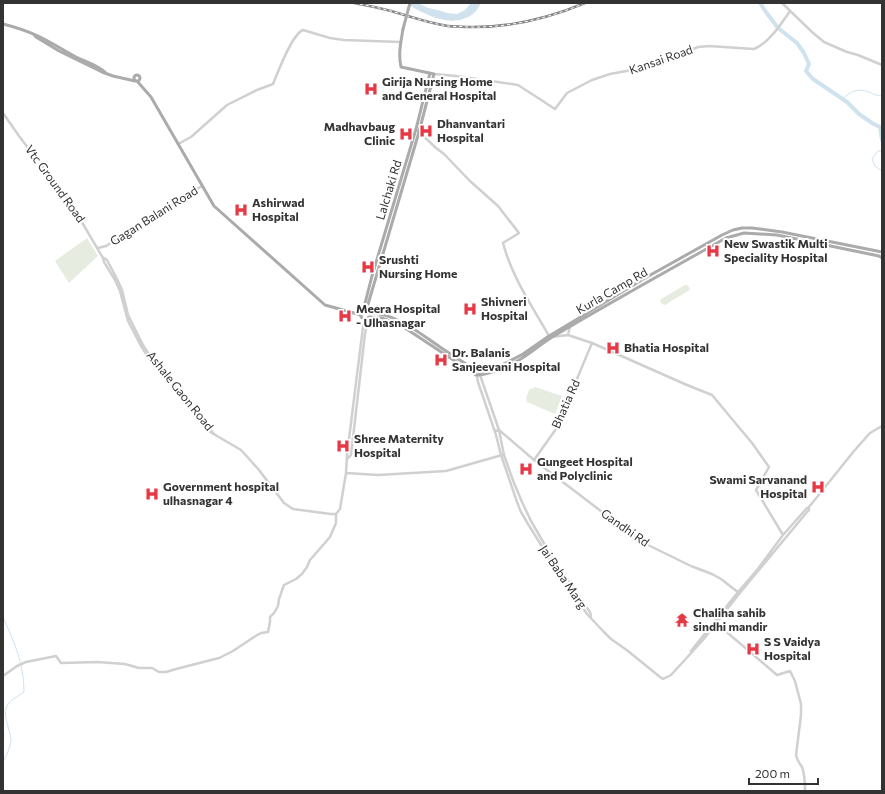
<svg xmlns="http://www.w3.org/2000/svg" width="885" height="794" viewBox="0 0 885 794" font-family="Commissioner,sans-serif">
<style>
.green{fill:#e6ecdf}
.water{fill:#cfe2ee}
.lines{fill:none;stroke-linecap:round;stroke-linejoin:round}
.stream{stroke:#cfe2ee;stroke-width:1}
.river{stroke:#cfe2ee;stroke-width:4}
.minor{stroke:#d0d0d0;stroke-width:2.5}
.major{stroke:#ababab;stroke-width:3}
.rail-casing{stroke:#888;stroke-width:2.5}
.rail{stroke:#fff;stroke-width:1;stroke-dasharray:3;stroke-linecap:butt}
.major-bridge{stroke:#ababab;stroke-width:3}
.labels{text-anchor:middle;stroke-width:4;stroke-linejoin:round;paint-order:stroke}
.street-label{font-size:12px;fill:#333;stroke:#fff}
.poi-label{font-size:12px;font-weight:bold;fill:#333;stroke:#fff;text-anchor:start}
</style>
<rect width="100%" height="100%" fill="#fff"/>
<!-- green -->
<path class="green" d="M 87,238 L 98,256 L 69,283 L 55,261 Z
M 685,285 L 687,285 L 689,287 L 690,290 L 688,291 L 665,305 L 662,304 L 660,301 L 661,299 Z
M 535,387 L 562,396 L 555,414 L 527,402 L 526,398 L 529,390 Z"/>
<!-- water -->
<path class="water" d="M 406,3 L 418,3 L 428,8 L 438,10 L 447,13 L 457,14 L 465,10 L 471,3 L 481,3 C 479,6 477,11 474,13 C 454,30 425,15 406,3 Z"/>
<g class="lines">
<!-- stream -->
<path class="stream" d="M 842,99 C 852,91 857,88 869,92 C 874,94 877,96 882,96
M 882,151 L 878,151 L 872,159 L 875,166 L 882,171
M 3,617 C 14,642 24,663 24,692 C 19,696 12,699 9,703 C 0,713 11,730 11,740 C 10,748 7,755 3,761"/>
<!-- river -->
<path class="river" d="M 760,3 L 766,12 L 778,28 L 797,43 L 804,53 L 809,64 L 806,71 L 813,79 L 847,102 L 859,114 L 872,123 L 880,127 L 882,140"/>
<!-- minor -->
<path class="minor" d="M 782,3 L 812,32 L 824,42 L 847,52 L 858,55 L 882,65
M 434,74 L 456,76 L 518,85 L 555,109 L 567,93 L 592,80 L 610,74 L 632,70 L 668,59 L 698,47 L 709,46 L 754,49 C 769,43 781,24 790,11
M 3,113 L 19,136 L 73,207 L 103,258 L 104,262 L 115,280 L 120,291 L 128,321 L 141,346 L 150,360 L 186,402 L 208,430 L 212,433 L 241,450 L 259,470 L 284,503 L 293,509 L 331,514 L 336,514
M 416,129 L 436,148 L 444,154 L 470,181 L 498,206 L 519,233 L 503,243 C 512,277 532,306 549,336 L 551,337 L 568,335 L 592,343 L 687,385 L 712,395 L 752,443 L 769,467 L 756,490 L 783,535
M 178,144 L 191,137 L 227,105 L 257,90 L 273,84 C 278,72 292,34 303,30 L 330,38 L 344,40 L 400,42
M 98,248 L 106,246 L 202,186
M 104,258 L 107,260 L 117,279 L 122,290 L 128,315 L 143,345 L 152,359 L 175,387
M 568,335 L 570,326
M 476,370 L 478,382 L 496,435 L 501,455 L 517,502 L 521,512 L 528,524 L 551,561 L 587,614 L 603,631 L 611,639 L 628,651 L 660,677 L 663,679 L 671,675 L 703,640 L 739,594 L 807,512 L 809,510 L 809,507
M 479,372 L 499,430 L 504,455 L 514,483 L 522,502 L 531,521 L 553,559 L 590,612 L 591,616
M 198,415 L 214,434
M 495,431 L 499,430 L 534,460 L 610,518 L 648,545 L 691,566 L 712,574 L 721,579 L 739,593
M 348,458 L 351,455 L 365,334 L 368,318
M 534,460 L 556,429 L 592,343
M 346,473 L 378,475 L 446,471 L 502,455
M 716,623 L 777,675 L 790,671 L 795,681 L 801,704 L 801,715 L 796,755 C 797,760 799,763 802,767 C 805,775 805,783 805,791
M 691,651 L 738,592 L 757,570 L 783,535 L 807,508 L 809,507 L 854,451 L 870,433 L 882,426
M 3,676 L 17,666 L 26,662 L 56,656 L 61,663 L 97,662 L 125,664 L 139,668 L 152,668 L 159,672 L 166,672 L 176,669 L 219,658 L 233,651 L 254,637 L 261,633 L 268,632 L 270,622 L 270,617 L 274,613 L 278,606 L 279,599 L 284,585 L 296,579 L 302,574 L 307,567 L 310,560 L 330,537 L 336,523 L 336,514 L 340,509 L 346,473 L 347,455 L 364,319
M 3,734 L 3,737"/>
<!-- major -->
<path class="major" d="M 3,24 C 15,27 27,31 38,36 C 51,42 63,50 76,57 C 86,62 98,65 106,73
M 34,35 L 36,37 L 59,51 L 102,72 L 113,76 L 135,81
M134 78a3 3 0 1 1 6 0a3 3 0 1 1-6 0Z
M 137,81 L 151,97 L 214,206 L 325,305 L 361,315
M 363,311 L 372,276 L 416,129 L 430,73
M 366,311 L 363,311 L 361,313 L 361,317 L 364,319 L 366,319 L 369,317 L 382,318 L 402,326 L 476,375 C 486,376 510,365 519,360 C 531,353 542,343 554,336 C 611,302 669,270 726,238 L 744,233 L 777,235 L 879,256 L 882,258
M 366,311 L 419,132 L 434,74 L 401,67 C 398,54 401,41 403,29
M 369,313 C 396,313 419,333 440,347 C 453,356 466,364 479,372 L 486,370 L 504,364 L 523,354 L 549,336 L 569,324 L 645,278 L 722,235 L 733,230 L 742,228 L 752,228 L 782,232 L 882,252"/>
<defs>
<path id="rail" d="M 354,3 C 365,5 376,7 387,10 C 407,15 427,23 448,26 C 454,27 461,26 467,27 C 508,28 547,19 585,3"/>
</defs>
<!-- rail casing -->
<use href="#rail" class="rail-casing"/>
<!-- rail -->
<use href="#rail" class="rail"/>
<!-- major-bridge -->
<path class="major-bridge" d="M 403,29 L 410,3"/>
</g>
<!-- icons -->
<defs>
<symbol id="hospital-bare" viewBox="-9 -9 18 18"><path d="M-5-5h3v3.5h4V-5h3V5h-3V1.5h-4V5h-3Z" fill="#e63946" stroke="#fff" stroke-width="2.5" paint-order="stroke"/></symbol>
<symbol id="temple-bare" viewBox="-9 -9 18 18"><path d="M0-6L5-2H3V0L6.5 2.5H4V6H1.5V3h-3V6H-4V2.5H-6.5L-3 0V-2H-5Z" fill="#e63946" stroke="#fff" stroke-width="2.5" paint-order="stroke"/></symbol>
</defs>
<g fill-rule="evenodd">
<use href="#hospital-bare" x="361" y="79" width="20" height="20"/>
<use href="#hospital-bare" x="416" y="121" width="20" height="20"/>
<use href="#hospital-bare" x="396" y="124" width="20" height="20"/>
<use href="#hospital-bare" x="231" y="200" width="20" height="20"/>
<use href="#hospital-bare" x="703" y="241" width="20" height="20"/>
<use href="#hospital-bare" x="358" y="257" width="20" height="20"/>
<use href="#hospital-bare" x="460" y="299" width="20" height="20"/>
<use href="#hospital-bare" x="335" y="306" width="20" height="20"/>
<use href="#hospital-bare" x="603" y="338" width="20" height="20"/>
<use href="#hospital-bare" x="431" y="350" width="20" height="20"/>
<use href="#hospital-bare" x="333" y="436" width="20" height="20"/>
<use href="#hospital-bare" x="516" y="459" width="20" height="20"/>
<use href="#hospital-bare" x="808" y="477" width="20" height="20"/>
<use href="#hospital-bare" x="142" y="484" width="20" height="20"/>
<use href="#temple-bare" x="672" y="610" width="20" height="20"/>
<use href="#hospital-bare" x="743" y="639" width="20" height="20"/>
</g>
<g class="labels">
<!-- street labels -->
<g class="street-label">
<text transform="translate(661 60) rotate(-19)" y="4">Kansai Road</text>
<text transform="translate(55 184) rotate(54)" y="4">Vtc Ground Road</text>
<text transform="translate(389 190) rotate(-73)" y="4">Lalchaki Rd</text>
<text transform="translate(154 216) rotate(-32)" y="4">Gagan Balani Road</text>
<text transform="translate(612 291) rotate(-30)" y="4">Kurla Camp Rd</text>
<text transform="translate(180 391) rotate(51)" y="4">Ashale Gaon Road</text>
<text transform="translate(566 404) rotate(-66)" y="4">Bhatia Rd</text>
<text transform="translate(625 528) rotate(35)" y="4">Gandhi Rd</text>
<text transform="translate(563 577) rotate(56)" y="4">Jai Baba Marg</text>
</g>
<!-- poi labels -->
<g class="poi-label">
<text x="382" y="86">Girija Nursing Home<tspan x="382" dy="14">and General Hospital</tspan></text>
<text x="437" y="128">Dhanvantari<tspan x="437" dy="14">Hospital</tspan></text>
<text x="395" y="131" text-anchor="end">Madhavbaug<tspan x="395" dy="14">Clinic</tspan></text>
<text x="252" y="207">Ashirwad<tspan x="252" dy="14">Hospital</tspan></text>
<text x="724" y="248">New Swastik Multi<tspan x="724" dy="14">Speciality Hospital</tspan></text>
<text x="379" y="264">Srushti<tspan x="379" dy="14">Nursing Home</tspan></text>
<text x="481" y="306">Shivneri<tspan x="481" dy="14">Hospital</tspan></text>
<text x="356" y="313">Meera Hospital<tspan x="356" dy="14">- Ulhasnagar</tspan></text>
<text x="624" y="352">Bhatia Hospital</text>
<text x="452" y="357">Dr. Balanis<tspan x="452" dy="14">Sanjeevani Hospital</tspan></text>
<text x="354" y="443">Shree Maternity<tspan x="354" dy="14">Hospital</tspan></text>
<text x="537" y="466">Gungeet Hospital<tspan x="537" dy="14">and Polyclinic</tspan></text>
<text x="807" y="484" text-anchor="end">Swami Sarvanand<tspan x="807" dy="14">Hospital</tspan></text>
<text x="163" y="491">Government hospital<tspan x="163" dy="14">ulhasnagar 4</tspan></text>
<text x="693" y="617">Chaliha sahib<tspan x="693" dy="14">sindhi mandir</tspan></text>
<text x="764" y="646">S S Vaidya<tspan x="764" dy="14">Hospital</tspan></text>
</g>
</g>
<!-- border -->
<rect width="885" height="794" fill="none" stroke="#333333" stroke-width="8"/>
<!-- scale -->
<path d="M749 778v6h69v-6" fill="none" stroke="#333333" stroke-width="2"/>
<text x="755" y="778" font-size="12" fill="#333333" stroke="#ffffff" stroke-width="3" paint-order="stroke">200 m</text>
</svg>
